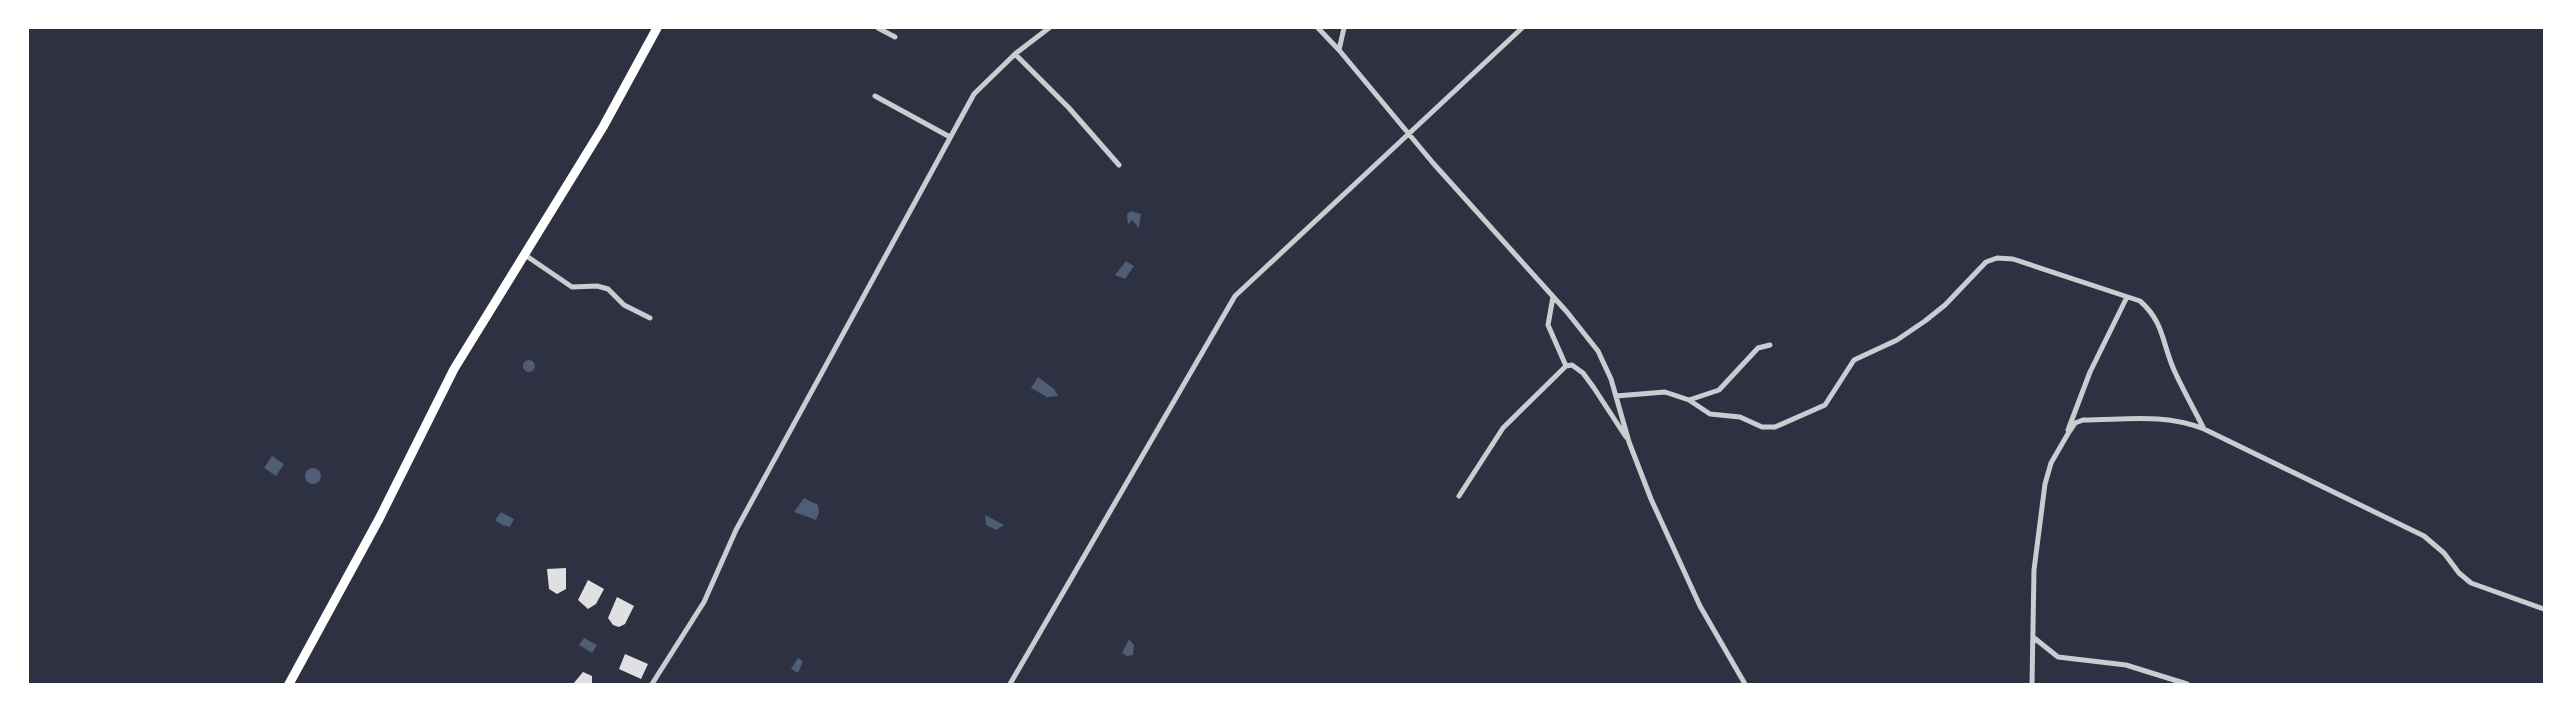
<svg xmlns="http://www.w3.org/2000/svg" width="2572" height="712" viewBox="0 0 2572 712" font-family="'PT Sans Narrow',sans-serif">
<style>
.water{fill:#4f5d75}
.building{fill:#e0e0e3}
.lines{fill:none;stroke-linecap:round;stroke-linejoin:round}
.minor{stroke:#caccd0;stroke-width:5}
.primary{stroke:#fff;stroke-width:9}
</style>
<rect width="100%" height="100%" fill="#2d3142"/>
<!-- water -->
<path class="water" d="M 1131,211 L 1141,214 L 1139,228 L 1132,220 L 1128,224 L 1127,214 Z
M 1126,261 L 1134,266 L 1125,279 L 1115,275 Z
M523 366a6 6 0 1 1 12 0a6 6 0 1 1-12 0Z
M 1038,377 L 1054,389 L 1058,396 L 1047,397 L 1031,388 Z
M 272,456 L 284,464 L 276,476 L 264,468 Z
M305 476a8 8 0 1 1 16 0a8 8 0 1 1-16 0Z
M 804,498 L 818,505 L 819,512 L 816,520 L 794,512 Z
M 501,512 L 514,519 L 510,527 L 502,525 L 495,520 Z
M 985,515 L 1004,525 L 996,530 L 986,525 Z
M 584,638 L 597,645 L 592,653 L 579,645 Z
M 1129,639 L 1134,645 L 1133,655 L 1127,656 L 1122,653 Z
M 798,658 L 803,661 L 798,673 L 791,669 Z"/>
<!-- building -->
<path class="building" d="M 566,568 L 566,589 L 557,594 L 549,589 L 547,569 Z
M 588,580 L 604,589 L 596,604 L 588,609 L 578,600 Z
M 617,597 L 634,606 L 625,624 L 619,627 L 613,625 L 608,618 Z
M 625,654 L 648,664 L 641,679 L 619,669 Z
M 583,672 L 592,676 L 592,684 L 573,684 Z"/>
<g class="lines">
<!-- minor -->
<path class="minor" d="M 878,28 L 895,37
M 1318,28 L 1339,50
M 1344,28 L 1339,50 L 1433,163 L 1567,312 L 1598,351 L 1611,379 L 1629,442 L 1651,499 L 1700,606 L 1745,684
M 1015,54 L 1069,108 L 1119,165
M 875,96 L 950,137
M 525,255 L 572,287 L 597,286 L 608,289 L 624,305 L 650,318
M 1553,297 L 1548,325 L 1566,366
M 1616,396 L 1665,392 L 1689,400 L 1710,414 L 1740,417 L 1762,427 L 1775,427 L 1825,405 L 1854,360 L 1897,340 L 1925,321 L 1945,305 L 1986,262 L 1997,258 L 2013,259 L 2140,301 C 2164,322 2162,343 2174,370 C 2183,390 2194,409 2204,429
M 1689,400 L 1719,390 L 1758,348 L 1770,345
M 2068,430 L 2090,372 L 2127,297
M 1459,496 L 1503,428 L 1566,366 L 1572,365 L 1583,373 L 1594,388 L 1626,437
M 2033,637 L 2058,657 L 2126,665 L 2187,684
M 652,684 L 704,602 L 736,530 L 974,94 L 1015,54 L 1049,28
M 1010,684 L 1235,296 L 1522,28
M 2032,684 L 2034,570 L 2045,484 L 2051,463 L 2069,432 L 2075,423 L 2083,420 C 2124,420 2164,413 2204,429 L 2424,536 L 2444,553 L 2459,573 L 2471,583 L 2544,609"/>
<!-- primary -->
<path class="primary" d="M 289,684 L 379,519 L 454,369 L 603,127 L 657,28"/>
</g>
<!-- border -->
<rect width="2572" height="712" fill="none" stroke="#ffffff" stroke-width="58"/>
</svg>
